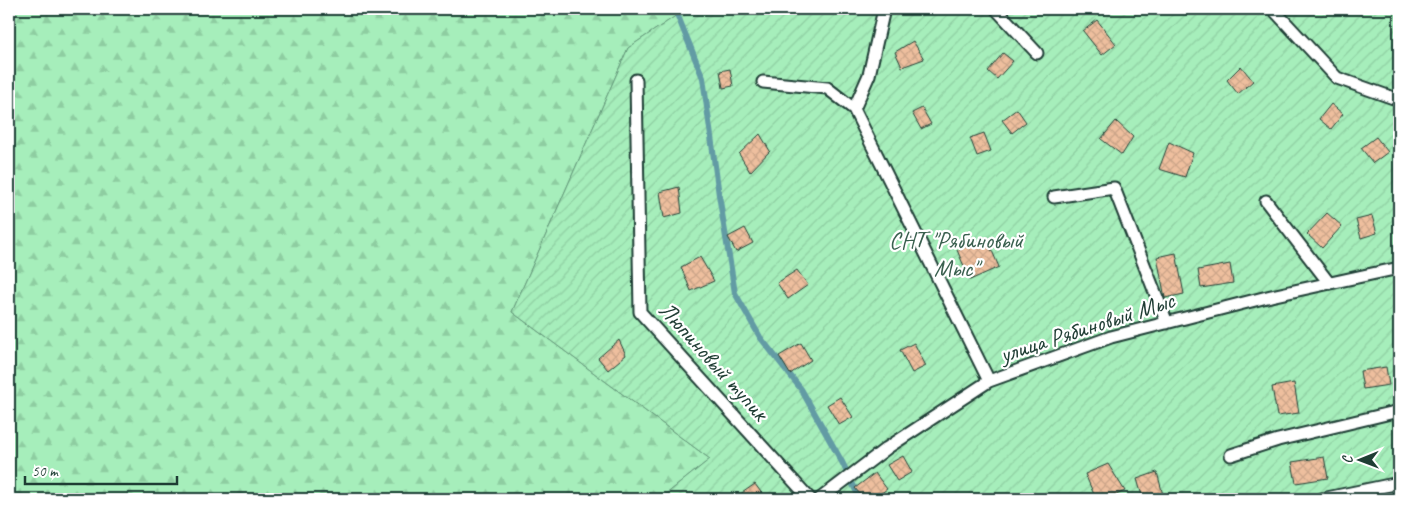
<svg xmlns="http://www.w3.org/2000/svg" width="1408" height="508" viewBox="0 0 1408 508" font-family="Caveat,sans-serif">
<style>
.forest{fill:url(#forest-firs);stroke:#629678}
.garden{fill:url(#garden-furrows);stroke:#629678}
.lines{fill:none;stroke-linecap:round;stroke-linejoin:round}
.stream{stroke:#629ba4;stroke-width:6}
.building{fill:url(#building-cross-hatch);stroke:#1f3d34}
.lane-casing{stroke:#1f3d34;stroke-width:15}
.lane{stroke:#fff;stroke-width:11}
.labels{text-anchor:middle;stroke-width:4.5;stroke-linejoin:round;paint-order:stroke}
.park-label{font-size:24px;fill:#3a604f;stroke:#fff}
.street-label{font-size:24px;fill:#1f3d34;stroke:#fff}
</style>
<defs>
<pattern id="forest-firs" width="22" height="20" patternUnits="userSpaceOnUse" patternTransform="scale(1.25)"><rect width="22" height="20" fill="#a6eebb"/><path d="M5 1l3.5 6h-7zM16 11l3.5 6h-7z" fill="#8ecda1"/></pattern>
<pattern id="garden-furrows" width="10" height="10" patternUnits="userSpaceOnUse" patternTransform="scale(1.25)"><rect width="10" height="10" fill="#a6eebb"/><path d="M-1 1l2-2M0 10L10 0M9 11l2-2" fill="none" stroke="#8ecda1"/></pattern>
<pattern id="building-cross-hatch" width="8" height="8" patternUnits="userSpaceOnUse" patternTransform="scale(1.25)"><rect width="8" height="8" fill="#eebf9e"/><path d="M0 0l8 8M0 8l8-8" fill="none" stroke="#cca589"/></pattern>
</defs>
<rect width="100%" height="100%" fill="#fcf2ec"/>
<filter id="ink" filterUnits="userSpaceOnUse"><feTurbulence type="fractalNoise" baseFrequency=".02" numOctaves="2"/><feDisplacementMap in="SourceGraphic" scale="10" xChannelSelector="R" yChannelSelector="G"/><feConvolveMatrix kernelMatrix="1 2 1 2 8 2 1 2 1" color-interpolation-filters="sRGB"/></filter>
<g filter="url(#ink)">
<!-- forest -->
<path class="forest" d="M 9,9 L 686,9 L 628,48 L 512,312 L 710,459 L 660,499 L 9,499 Z"/>
<!-- garden -->
<path class="garden" d="M 686,9 L 1399,9 L 1399,499 L 660,499 L 710,459 L 512,312 L 628,48 Z"/>
<g class="lines">
<!-- stream -->
<path class="stream" d="M 675,9 L 703,78 L 719,195 L 735,293 L 760,337 L 801,389 L 842,462 L 860,499"/>
</g>
<!-- building -->
<path class="building" d="M 1097,20 L 1116,44 L 1102,55 L 1083,31 Z
M 913,41 L 924,59 L 902,67 L 895,52 Z
M 1003,53 L 1013,61 L 997,79 L 988,71 Z
M 1241,66 L 1253,81 L 1238,94 L 1227,80 Z
M 730,69 L 733,86 L 723,88 L 720,71 Z
M 1331,104 L 1343,114 L 1331,129 L 1319,119 Z
M 922,108 L 931,124 L 921,129 L 912,113 Z
M 1017,109 L 1026,122 L 1012,133 L 1002,120 Z
M 1116,121 L 1133,137 L 1122,155 L 1101,139 Z
M 984,133 L 991,151 L 977,156 L 970,138 Z
M 760,134 L 770,151 L 750,172 L 739,154 Z
M 1376,137 L 1388,152 L 1373,163 L 1361,148 Z
M 1169,142 L 1193,153 L 1185,177 L 1159,169 Z
M 679,187 L 682,213 L 664,218 L 660,192 Z
M 1327,213 L 1342,226 L 1322,248 L 1307,234 Z
M 1372,216 L 1377,233 L 1361,238 L 1356,220 Z
M 745,228 L 753,243 L 736,252 L 728,237 Z
M 987,239 L 999,267 L 970,280 L 957,250 Z
M 1176,253 L 1184,294 L 1165,298 L 1157,257 Z
M 700,257 L 714,281 L 691,291 L 681,267 Z
M 1230,264 L 1233,283 L 1201,288 L 1198,270 Z
M 797,270 L 808,285 L 788,299 L 777,283 Z
M 619,340 L 626,355 L 608,370 L 598,358 Z
M 801,343 L 811,360 L 790,374 L 779,356 Z
M 914,343 L 926,366 L 912,373 L 900,350 Z
M 1386,367 L 1389,385 L 1363,389 L 1360,371 Z
M 1294,383 L 1299,413 L 1277,416 L 1272,387 Z
M 840,397 L 853,417 L 839,425 L 827,405 Z
M 903,456 L 912,472 L 897,481 L 887,465 Z
M 1324,457 L 1328,478 L 1296,483 L 1292,462 Z
M 1108,464 L 1125,491 L 1107,499 L 1096,499 L 1085,474 Z
M 1157,472 L 1163,495 L 1148,499 L 1143,499 L 1137,479 Z
M 875,473 L 887,489 L 873,499 L 864,499 L 855,488 Z
M 755,484 L 766,499 L 737,499 L 736,497 Z
M 1224,494 L 1225,499 L 1198,499 Z"/>
<g class="lines">
<defs>
<path id="lane" d="M 884,9 L 869,75 L 854,109 L 989,381
M 996,9 L 1037,53
M 1273,9 L 1337,78 L 1399,100
M 636,80 L 640,312 L 810,499
M 763,82 L 827,88 L 854,109
M 1054,197 L 1114,188 L 1167,323
M 1266,201 L 1329,283
M 1231,455 L 1278,440 L 1399,411
M 820,499 L 887,448 L 989,381 L 1111,337 L 1271,296 L 1399,268
M 1322,499 L 1399,483"/>
</defs>
<!-- lane casing -->
<use href="#lane" class="lane-casing"/>
<!-- lane -->
<use href="#lane" class="lane"/>
</g>
</g>
<g class="labels">
<!-- park labels -->
<g class="park-label">
<text x="956" y="248">СНТ "Рябиновый<tspan x="956" dy="28">Мыс"</tspan></text>
</g>
<!-- street labels -->
<g class="street-label">
<text transform="translate(1087 327) rotate(-18)" y="8">улица Рябиновый Мыс</text>
<text transform="translate(714 361) rotate(48)" y="8">Люпиновый тупик</text>
</g>
</g>
<!-- margin -->
<rect width="1408" height="508" fill="none" stroke="#fff" stroke-width="30"/>
<rect x="15" y="15" width="1378" height="478" fill="none" stroke="#1f3d34" stroke-width="2" filter="url(#ink)"/>
<!-- north arrow -->
<g transform="translate(1360 460) rotate(269)" stroke="#ffffff" stroke-width="4" paint-order="stroke">
<path d="M0-4L9 19L0 12L-9 19Z" fill="#1f3d34"/>
<text y="-8" font-size="14" font-weight="bold" text-anchor="middle" fill="#1f3d34">С</text>
</g>
<!-- scale -->
<path d="M25 476v8h152v-8" fill="none" stroke="#1f3d34" stroke-width="2.5"/>
<text x="32" y="476" font-size="15" fill="#1f3d34" stroke="#ffffff" stroke-width="4" paint-order="stroke">50 m</text>
</svg>
